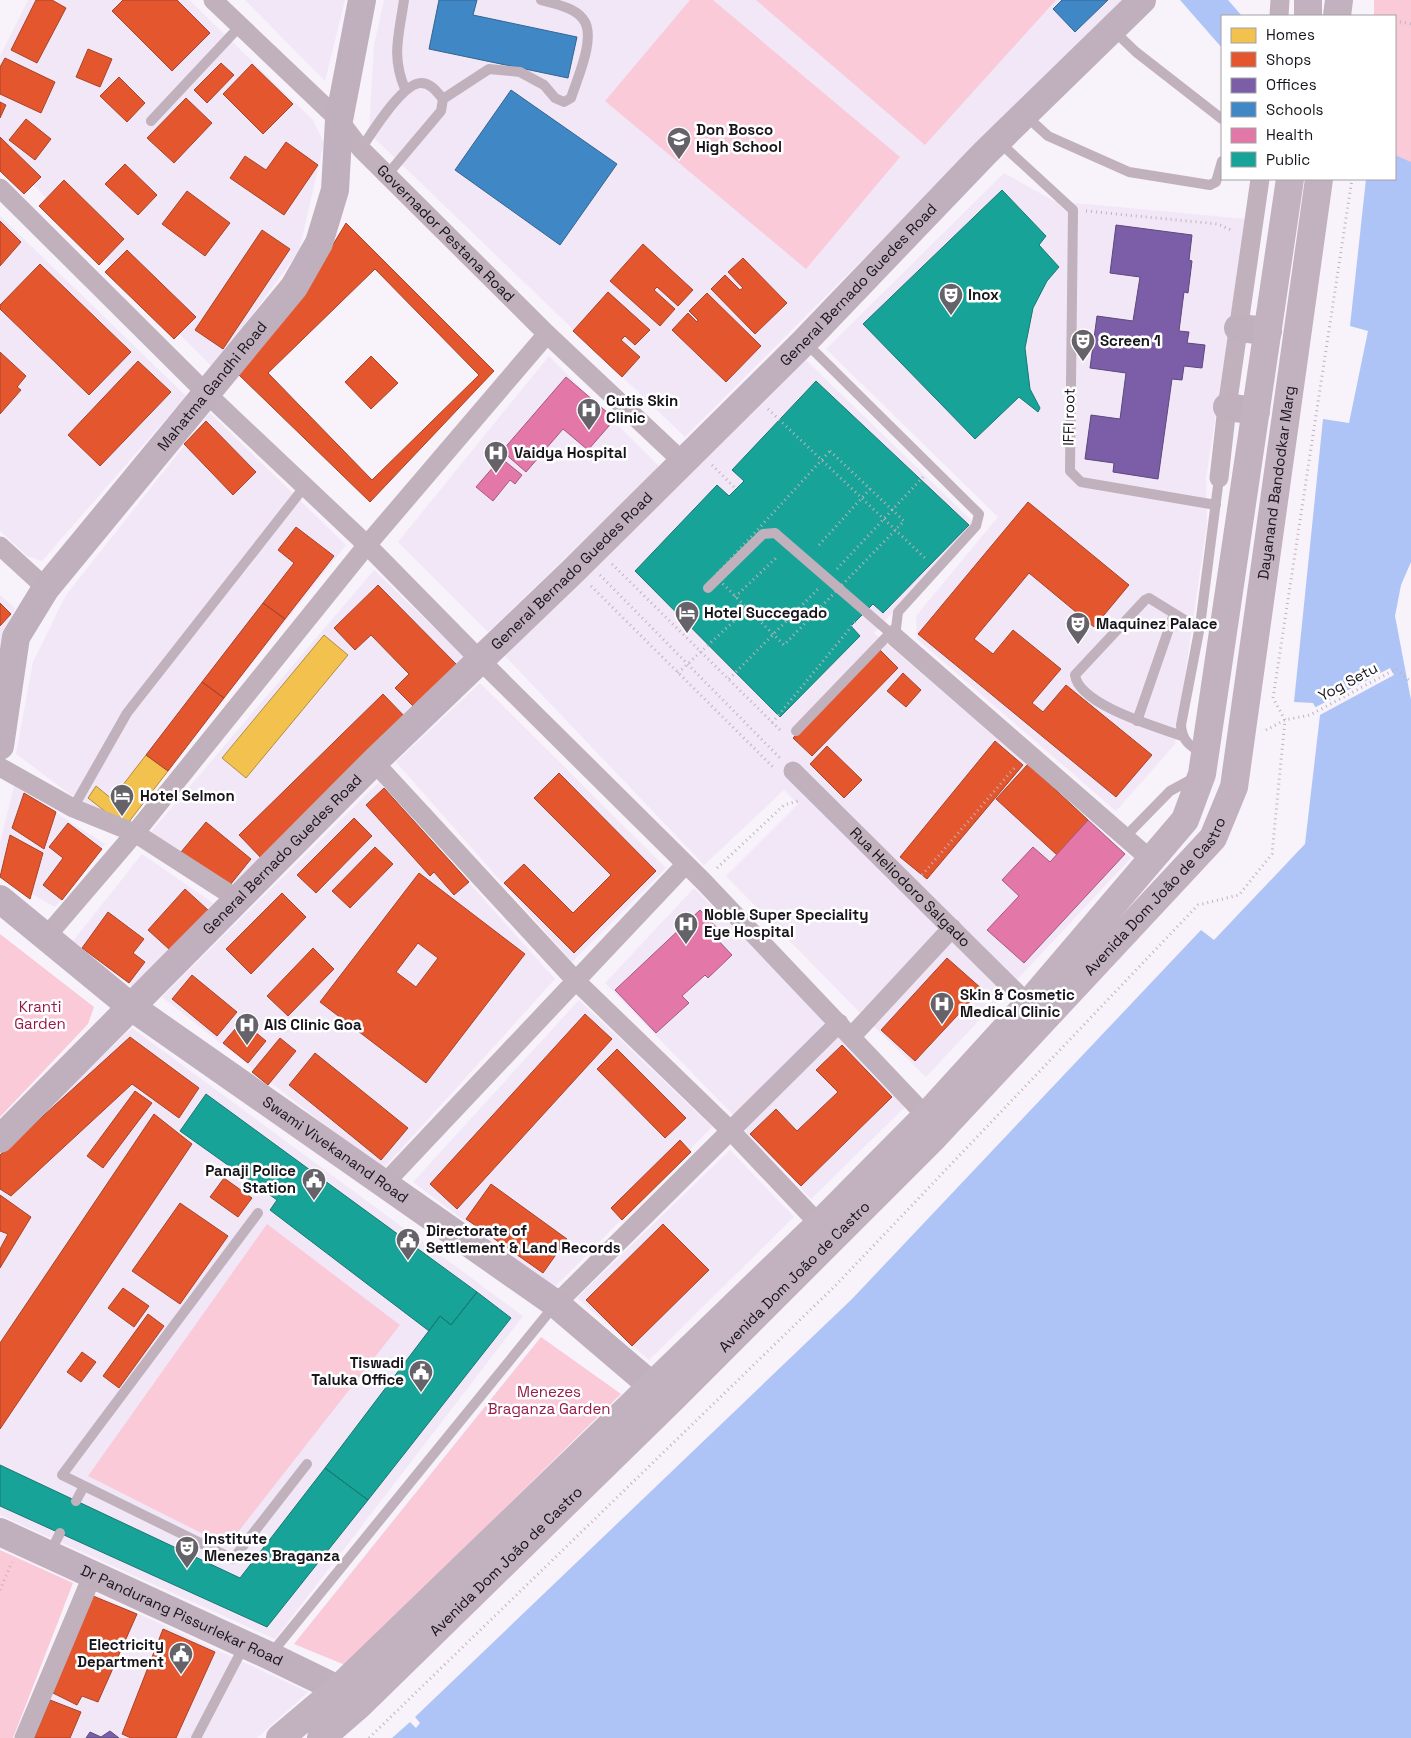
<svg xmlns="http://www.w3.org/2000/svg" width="1411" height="1738" viewBox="0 0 1411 1738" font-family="'Space Grotesk',sans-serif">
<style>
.built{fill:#f2e7f7}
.green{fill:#facad8}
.water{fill:#afc4f6}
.pier{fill:#f8f2fb}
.homes{fill:#f2c14e;stroke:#b18d3f}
.shops{fill:#e4572e;stroke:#a74328;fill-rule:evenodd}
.offices{fill:#7b5ea7;stroke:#5d487d}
.schools{fill:#3f88c5;stroke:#336592}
.health{fill:#e377a8;stroke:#a6597e}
.public{fill:#17a398;stroke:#177872}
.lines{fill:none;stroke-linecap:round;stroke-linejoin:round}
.path{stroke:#bfb3bd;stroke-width:3;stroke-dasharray:1 4;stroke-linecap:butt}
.lane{stroke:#c1b1bd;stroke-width:10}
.street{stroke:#c1b1bd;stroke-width:19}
.secondary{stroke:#c0afbc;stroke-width:28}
.primary{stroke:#c2b1bf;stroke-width:28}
.labels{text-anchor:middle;stroke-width:5;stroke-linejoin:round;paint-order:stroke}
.poi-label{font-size:15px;font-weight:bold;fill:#18141b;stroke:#fff;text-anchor:start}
.street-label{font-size:15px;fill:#18141b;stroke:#fff}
.park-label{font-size:15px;fill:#961b49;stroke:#fff}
</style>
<rect width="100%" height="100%" fill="#f8f2fb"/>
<!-- built -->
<path class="built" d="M 28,0 L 189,0 L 313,120 L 324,143 L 299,251 L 213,368 L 0,151 L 0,56 Z
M 245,0 L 345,0 L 325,81 Z
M 384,0 L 1122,0 L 685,437 L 369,133 L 374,45 Z
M 1004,173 L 1054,201 L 1246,219 L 1206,478 L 1207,523 L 1175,744 L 1116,811 L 917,639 L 916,616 L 998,517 L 826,349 Z
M 0,216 L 186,396 L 42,561 L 27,556 L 0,531 Z
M 549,356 L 660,467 L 488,632 L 398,542 Z
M 806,360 L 973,522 L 874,633 L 1028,764 L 1131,858 L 926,1077 L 869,1022 L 726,876 L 798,804 L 784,790 L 704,865 L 504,655 Z
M 210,413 L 346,545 L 119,831 L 16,754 L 33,662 L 66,595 Z
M 374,570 L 468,660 L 233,893 L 151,832 Z
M 0,595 L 15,608 L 5,632 L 0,669 Z
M 480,683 L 666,868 L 572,962 L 396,762 Z
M 379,782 L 555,979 L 382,1170 L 162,997 Z
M 14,786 L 105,844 L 55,907 L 0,876 L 0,842 Z
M 142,854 L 213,903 L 134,988 L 73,941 Z
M 694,888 L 826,1022 L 734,1116 L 605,983 Z
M 579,1000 L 712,1127 L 554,1288 L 413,1182 Z
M 132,1028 L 523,1316 L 275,1639 L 0,1515 L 0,1153 Z
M 841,1033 L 906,1106 L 811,1199 L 743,1128 Z
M 730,1150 L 794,1217 L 649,1360 L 577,1298 Z
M 91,1592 L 308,1692 L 257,1738 L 30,1738 Z"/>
<!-- green -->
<path class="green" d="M 690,0 L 713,0 L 900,157 L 806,269 L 605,101 Z
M 756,0 L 1056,0 L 925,145 Z
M 1374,0 L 1411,0 L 1411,209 L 1395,179 L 1395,16 L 1374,16 Z
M 0,934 L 94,1007 L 88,1024 L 0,1117 Z
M 267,1224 L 400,1325 L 227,1546 L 88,1476 Z
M 541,1337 L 621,1394 L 345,1665 L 294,1644 Z
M 0,1550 L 73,1583 L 13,1738 L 0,1738 Z"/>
<!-- water -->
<path class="water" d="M 1180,0 L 1228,0 L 1242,16 L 1222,16 L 1222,48 Z
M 1395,155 L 1411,162 L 1411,562 L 1401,585 L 1395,616 L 1411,700 L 1411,1738 L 392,1738 L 410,1722 L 416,1728 L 420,1723 L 415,1717 L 852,1299 L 1201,930 L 1214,940 L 1305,844 L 1320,715 L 1313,703 L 1294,702 L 1323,419 L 1349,423 L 1368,331 L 1350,326 L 1366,179 L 1395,179 Z"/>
<!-- pier -->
<path class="pier" d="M 1390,668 L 1394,675 L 1318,716 L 1314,708 Z"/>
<!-- homes -->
<path class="homes" d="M 324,635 L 348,655 L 246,778 L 222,758 Z
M 146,755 L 168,771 L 125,827 L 88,798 L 96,786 L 112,799 Z"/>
<!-- shops -->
<path class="shops" d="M 36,0 L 52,0 L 66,8 L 37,63 L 11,50 Z
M 123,0 L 177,0 L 210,33 L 172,71 L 112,11 Z
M 88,49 L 112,59 L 100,87 L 76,77 Z
M 5,58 L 55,82 L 41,113 L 0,94 L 0,67 Z
M 221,63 L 234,75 L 207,103 L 194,90 Z
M 252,64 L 293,104 L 263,134 L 223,94 Z
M 119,77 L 145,103 L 127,122 L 100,96 Z
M 186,98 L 212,123 L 174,163 L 147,138 Z
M 0,102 L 6,105 L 0,118 Z
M 26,119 L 51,139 L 35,160 L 9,140 Z
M 0,137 L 41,177 L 24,194 L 0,171 Z
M 286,142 L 318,165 L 284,215 L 230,178 L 245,156 L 266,170 Z
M 125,164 L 157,195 L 138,215 L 105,184 Z
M 64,180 L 124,239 L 99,265 L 39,206 Z
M 187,191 L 230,223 L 205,256 L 162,224 Z
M 0,221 L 21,242 L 0,266 Z
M 346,223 L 494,371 L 370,502 L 238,374 L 311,281 Z
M 262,230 L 290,249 L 223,349 L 195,330 Z
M 643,244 L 693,290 L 678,306 L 657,287 L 654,290 L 675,309 L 660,326 L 610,281 Z
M 127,250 L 196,317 L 174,339 L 105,272 Z
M 743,258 L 787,303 L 755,334 L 711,289 L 725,275 L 740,290 L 743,288 L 728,272 Z
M 40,264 L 131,352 L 89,395 L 0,309 L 0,305 Z
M 375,269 L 479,375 L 372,480 L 268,373 ZM 371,356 L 398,383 L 371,409 L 345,382 Z
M 608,292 L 650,330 L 635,345 L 625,336 L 621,340 L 640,357 L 622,377 L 573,331 Z
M 707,293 L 761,346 L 726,382 L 672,330 L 688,313 L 697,322 L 698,320 L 689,311 Z
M 0,352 L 26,376 L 17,387 L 21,390 L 0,414 Z
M 138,361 L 171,392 L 100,466 L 68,435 Z
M 206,421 L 256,472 L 233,495 L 184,444 Z
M 1028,502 L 1129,585 L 1094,627 L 1029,573 L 974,639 L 993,654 L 1013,630 L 1061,669 L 1032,703 L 1043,712 L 1066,685 L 1152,755 L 1116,797 L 918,634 Z
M 296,527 L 334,556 L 285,619 L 263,603 L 294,563 L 278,550 Z
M 378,585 L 459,667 L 416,709 L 395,688 L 409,674 L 371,635 L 355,650 L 334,628 Z
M 0,603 L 11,614 L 0,626 Z
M 263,603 L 285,619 L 224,698 L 202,682 Z
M 879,649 L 898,668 L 812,756 L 793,738 Z
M 903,673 L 921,690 L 906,707 L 887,691 Z
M 202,682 L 224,698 L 168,771 L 146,755 Z
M 383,694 L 409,721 L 265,862 L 239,835 Z
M 995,741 L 1023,765 L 927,879 L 900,857 Z
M 827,746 L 862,780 L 844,798 L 810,764 Z
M 1028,764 L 1088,820 L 1057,855 L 996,799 Z
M 559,773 L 656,871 L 574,953 L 504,883 L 524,864 L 573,913 L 611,875 L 534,798 Z
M 384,788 L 469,882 L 454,895 L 434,872 L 430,876 L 366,805 Z
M 24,793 L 56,812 L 44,849 L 12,828 Z
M 354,818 L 372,836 L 316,893 L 297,875 Z
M 206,822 L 251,859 L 226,890 L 181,852 Z
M 68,823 L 102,849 L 62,900 L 43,885 L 63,858 L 49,847 Z
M 10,835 L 43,853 L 30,899 L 0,877 Z
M 375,847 L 393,864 L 350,908 L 332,891 Z
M 419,873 L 525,954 L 426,1083 L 320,1002 ZM 418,943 L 438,958 L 416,987 L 396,972 Z
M 185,889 L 208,910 L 170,950 L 148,930 Z
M 282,893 L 306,917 L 251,974 L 226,949 Z
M 108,912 L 144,939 L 133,953 L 145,962 L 129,983 L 82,948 Z
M 313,948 L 334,969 L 288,1016 L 267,996 Z
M 947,958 L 982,989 L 915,1061 L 881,1030 Z
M 192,975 L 237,1012 L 217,1036 L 172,999 Z
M 585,1014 L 612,1039 L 457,1209 L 430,1184 Z
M 242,1021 L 266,1041 L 248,1063 L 223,1043 Z
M 130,1037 L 199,1088 L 179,1118 L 132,1084 L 11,1196 L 0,1189 L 0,1155 Z
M 280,1038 L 296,1051 L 268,1085 L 252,1072 Z
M 842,1045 L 892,1097 L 801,1186 L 750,1134 L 776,1109 L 797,1131 L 838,1092 L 816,1070 Z
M 617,1049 L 686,1118 L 665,1138 L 597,1069 Z
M 315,1053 L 408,1128 L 381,1160 L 289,1085 Z
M 135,1091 L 152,1103 L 103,1168 L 87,1156 Z
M 154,1114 L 192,1144 L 0,1429 L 0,1343 Z
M 680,1140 L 691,1152 L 622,1220 L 611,1208 Z
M 224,1178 L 252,1198 L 238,1217 L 210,1197 Z
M 491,1184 L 567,1239 L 543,1273 L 466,1219 Z
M 0,1195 L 31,1217 L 0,1268 L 0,1249 L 8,1234 L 0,1231 Z
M 180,1203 L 228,1236 L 180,1304 L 132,1271 Z
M 663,1224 L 709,1270 L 632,1346 L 586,1300 Z
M 123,1288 L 149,1306 L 134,1327 L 108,1308 Z
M 148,1314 L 164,1326 L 119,1388 L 103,1376 Z
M 82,1352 L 96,1362 L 81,1382 L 67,1372 Z
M 93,1596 L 137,1614 L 98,1702 L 82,1696 L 77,1705 L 51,1692 Z
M 163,1629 L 215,1652 L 176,1738 L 131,1738 L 122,1734 Z
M 50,1700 L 81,1712 L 70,1738 L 34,1738 Z"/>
<!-- offices -->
<path class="offices" d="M 1116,225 L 1192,235 L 1189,260 L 1192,261 L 1188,293 L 1184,292 L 1179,331 L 1189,332 L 1187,343 L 1205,345 L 1202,368 L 1184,366 L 1182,380 L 1172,379 L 1158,479 L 1113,472 L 1114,463 L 1085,459 L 1091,415 L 1120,419 L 1126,373 L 1090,368 L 1097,316 L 1133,321 L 1140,277 L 1110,273 Z
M 110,1731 L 119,1738 L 86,1738 L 90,1732 L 101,1737 Z"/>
<!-- schools -->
<path class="schools" d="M 439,0 L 477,0 L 473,15 L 577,37 L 568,78 L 429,49 Z
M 1062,0 L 1108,0 L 1075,32 L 1053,9 Z
M 511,90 L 617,164 L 560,245 L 455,170 Z"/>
<!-- health -->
<path class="health" d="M 566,377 L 615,419 L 588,450 L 563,429 L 526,472 L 502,451 Z
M 501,458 L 522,475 L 515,484 L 510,480 L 493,501 L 476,487 Z
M 1088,820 L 1125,854 L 1024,963 L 987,930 L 1019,896 L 1002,880 L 1033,847 L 1050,862 Z
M 700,910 L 720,931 L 714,936 L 732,955 L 708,978 L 705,975 L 682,996 L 689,1003 L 656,1033 L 615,990 Z"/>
<!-- public -->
<path class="public" d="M 1002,190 L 1046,236 L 1039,245 L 1059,267 L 1047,281 L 1033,308 L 1025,348 L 1030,389 L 1040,408 L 1038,412 L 1019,397 L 975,439 L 863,324 Z
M 816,381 L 969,525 L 883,613 L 873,604 L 851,626 L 860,636 L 780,717 L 635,571 L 717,485 L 729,496 L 744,481 L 732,470 Z
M 206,1094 L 477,1292 L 451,1325 L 440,1316 L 429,1331 L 270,1210 L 277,1200 L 180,1131 Z
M 477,1292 L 511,1318 L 368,1500 L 325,1468 L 440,1316 L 451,1325 Z
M 0,1465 L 240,1578 L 325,1468 L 368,1500 L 267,1627 L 0,1506 Z"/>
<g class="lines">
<!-- path -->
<path class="path" d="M 1395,21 L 1411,24
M 1086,211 L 1218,224 L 1233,231
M 768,409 L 927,560
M 830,451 L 904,521 L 784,645 L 715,576 Z
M 712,465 L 736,489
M 819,545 L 870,489
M 612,564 L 782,732
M 837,569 L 923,477
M 600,575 L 780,758
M 591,586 L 774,768
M 735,597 L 778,556
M 678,673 L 747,609
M 729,679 L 819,588
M 772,723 L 856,621
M 1266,730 L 1285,720 L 1310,715 L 1396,669 L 1411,682
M 717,868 L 784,805 L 798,801
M 922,875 L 1016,766
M 0,1590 L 12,1562
M 369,1738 L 836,1285 L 1198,905 L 1239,895 L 1272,854 L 1285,720 L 1273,698 L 1352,179"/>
<!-- lane -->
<path class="lane" d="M 404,0 C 399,35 391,56 405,89
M 1113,30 L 1136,52 L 1222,119
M 443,99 L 489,69 L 520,72 L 544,85 L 555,98 L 564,102 L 571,98 C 577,79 597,36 583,19 C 574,7 554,4 541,0
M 1025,115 L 1048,136 L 1129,172 L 1210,185 L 1216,182 L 1222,161
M 151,121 L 240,26
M 998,141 L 1073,210 L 1070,471 L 1081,482 L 1216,505
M 361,149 C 371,134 402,83 421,83 C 431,83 437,92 443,99 L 441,111 L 387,175
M 806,343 L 979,514 L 976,526 L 898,612 L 895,637
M 708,588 L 763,534 L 775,533 L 895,637
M 1137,721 L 1174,614
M 796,731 L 895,628
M 1182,736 C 1157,727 1079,705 1075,675 L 1145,600 L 1149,598 L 1188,622 L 1200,626
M 1203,754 C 1190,746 1182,741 1181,725 L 1200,626 L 1219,478
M 73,808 L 127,713 L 305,486
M 1125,837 L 1170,791 L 1196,777
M 258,1213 L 62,1475 L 233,1559 L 307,1464
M 76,1501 L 84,1486
M 50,1553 L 60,1533
M 270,1655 L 554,1306
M 196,1738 L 244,1646"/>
<!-- street -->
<g class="street">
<path id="s1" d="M 213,0 L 339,120 L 361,149 L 547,334 L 683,462"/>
<path d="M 1279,16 L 1280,0"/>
<path d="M 0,188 L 207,394 L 367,545 L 480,660 L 703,881 L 926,1116"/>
<path d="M 1219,478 L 1227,407 L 1260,179"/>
<path d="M 0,546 L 46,588"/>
<path d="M 895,637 L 1150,859"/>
<path d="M 374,762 L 576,981 L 730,1130 L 819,1224"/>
<path d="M 0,767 L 73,808 L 135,833 L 239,900"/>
<path id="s2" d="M 793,771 L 1028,1004"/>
<path d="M 45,938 L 135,833 L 367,545 L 547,334"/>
<path d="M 852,1036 L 952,928"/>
<path d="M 384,1184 L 685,865"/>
<path d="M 556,1304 L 839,1023"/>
<path d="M 24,1738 L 93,1574"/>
</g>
<!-- secondary -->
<g class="secondary">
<path d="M 1238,328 L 1268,331"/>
<path d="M 1227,407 L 1256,411"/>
<path id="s3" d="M 0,746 L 16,637 L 46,588 L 294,287 L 319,243 L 335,190 L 339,120 L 362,0"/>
<path id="s4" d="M 0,899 L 130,1006 L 556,1304 L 651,1385 L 672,1398"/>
<path id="s5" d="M 0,1139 L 374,762 L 574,570 L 804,342 L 985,153 L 1142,0"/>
<path id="s6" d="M 0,1532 L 270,1656 L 338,1689 L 356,1704"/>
</g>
<!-- primary -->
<g class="primary">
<path d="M 1308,16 L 1308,0"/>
<path d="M 1337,16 L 1339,0"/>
<path d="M 280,1738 L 338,1689 L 819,1224 L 926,1116 L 1028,1004 L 1185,820 L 1202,774 L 1290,179"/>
<path id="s7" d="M 321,1738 L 358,1706 L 673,1398 L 934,1137 L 1213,838 L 1234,787 L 1319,179"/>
</g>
</g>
<!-- icons -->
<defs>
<symbol id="school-pin" viewBox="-11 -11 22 30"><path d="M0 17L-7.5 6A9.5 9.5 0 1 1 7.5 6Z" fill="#666269" stroke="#fff"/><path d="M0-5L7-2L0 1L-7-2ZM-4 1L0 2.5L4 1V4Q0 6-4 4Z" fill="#fff"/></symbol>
<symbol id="theatre-pin" viewBox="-11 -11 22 30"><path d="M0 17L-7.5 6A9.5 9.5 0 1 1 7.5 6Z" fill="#666269" stroke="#fff"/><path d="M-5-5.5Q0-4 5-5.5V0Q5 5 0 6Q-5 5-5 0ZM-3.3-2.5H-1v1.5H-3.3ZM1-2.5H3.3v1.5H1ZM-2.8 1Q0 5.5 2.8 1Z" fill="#fff"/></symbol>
<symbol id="hospital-pin" viewBox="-11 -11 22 30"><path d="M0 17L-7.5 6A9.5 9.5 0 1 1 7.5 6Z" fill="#666269" stroke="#fff"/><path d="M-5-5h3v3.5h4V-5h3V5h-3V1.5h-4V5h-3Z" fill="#fff"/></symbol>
<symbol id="hotel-pin" viewBox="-11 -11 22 30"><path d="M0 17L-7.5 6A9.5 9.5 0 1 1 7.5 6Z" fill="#666269" stroke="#fff"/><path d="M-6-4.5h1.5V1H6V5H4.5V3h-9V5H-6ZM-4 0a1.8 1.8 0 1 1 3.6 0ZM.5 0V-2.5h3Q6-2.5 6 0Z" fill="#fff"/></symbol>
<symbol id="civic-pin" viewBox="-11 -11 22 30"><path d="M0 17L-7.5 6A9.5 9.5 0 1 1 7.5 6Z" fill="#666269" stroke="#fff"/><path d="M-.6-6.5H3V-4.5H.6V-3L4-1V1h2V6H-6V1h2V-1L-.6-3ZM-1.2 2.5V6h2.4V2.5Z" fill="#fff"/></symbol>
</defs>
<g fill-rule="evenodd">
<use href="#school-pin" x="665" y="125" width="28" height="38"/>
<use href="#theatre-pin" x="937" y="281" width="28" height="38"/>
<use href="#theatre-pin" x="1069" y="327" width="28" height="38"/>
<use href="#hospital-pin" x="575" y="396" width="28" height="38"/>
<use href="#hospital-pin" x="482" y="439" width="28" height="38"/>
<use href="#hotel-pin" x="673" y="599" width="28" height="38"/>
<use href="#theatre-pin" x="1064" y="610" width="28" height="38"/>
<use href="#hotel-pin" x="108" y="782" width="28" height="38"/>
<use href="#hospital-pin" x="672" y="910" width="28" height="38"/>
<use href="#hospital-pin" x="928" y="990" width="28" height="38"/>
<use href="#hospital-pin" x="233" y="1011" width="28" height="38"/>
<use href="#civic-pin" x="300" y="1166" width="28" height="38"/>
<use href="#civic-pin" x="394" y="1226" width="28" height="38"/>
<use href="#civic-pin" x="407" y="1358" width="28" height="38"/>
<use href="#theatre-pin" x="173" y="1534" width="28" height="38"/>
<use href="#civic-pin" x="167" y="1640" width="28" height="38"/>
</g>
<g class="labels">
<!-- poi labels -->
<g class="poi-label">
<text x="696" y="135">Don Bosco<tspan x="696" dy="17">High School</tspan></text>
<text x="968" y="300">Inox</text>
<text x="1100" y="346">Screen 1</text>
<text x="606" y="406">Cutis Skin<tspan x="606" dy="17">Clinic</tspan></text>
<text x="514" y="458">Vaidya Hospital</text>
<text x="704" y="618">Hotel Succegado</text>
<text x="1096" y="629">Maquinez Palace</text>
<text x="140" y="801">Hotel Selmon</text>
<text x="704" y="920">Noble Super Speciality<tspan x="704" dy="17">Eye Hospital</tspan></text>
<text x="960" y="1000">Skin &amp; Cosmetic<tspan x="960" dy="17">Medical Clinic</tspan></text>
<text x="264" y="1030">AIS Clinic Goa</text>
<text x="296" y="1176" text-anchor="end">Panaji Police<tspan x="296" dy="17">Station</tspan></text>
<text x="426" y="1236">Directorate of<tspan x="426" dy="17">Settlement &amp; Land Records</tspan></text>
<text x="404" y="1368" text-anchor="end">Tiswadi<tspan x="404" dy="17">Taluka Office</tspan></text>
<text x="204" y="1544">Institute<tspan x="204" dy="17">Menezes Braganza</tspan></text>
<text x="164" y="1650" text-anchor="end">Electricity<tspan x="164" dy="17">Department</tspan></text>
</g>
<!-- street labels -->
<g class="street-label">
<text dy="5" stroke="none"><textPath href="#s1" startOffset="330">Governador Pestana Road</textPath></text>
<text dy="5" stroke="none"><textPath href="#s5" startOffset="1211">General Bernado Guedes Road</textPath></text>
<text dy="5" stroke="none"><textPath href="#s3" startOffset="429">Mahatma Gandhi Road</textPath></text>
<text transform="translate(1069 417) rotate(-89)" y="5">IFFI root</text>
<text dy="5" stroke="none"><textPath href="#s7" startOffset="1630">Dayanand Bandodkar Marg</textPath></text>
<text dy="5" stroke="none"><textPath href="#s5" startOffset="806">General Bernado Guedes Road</textPath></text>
<text transform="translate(1348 682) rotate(-28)" y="5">Yog Setu</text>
<text dy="5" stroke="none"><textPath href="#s5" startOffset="401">General Bernado Guedes Road</textPath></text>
<text dy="5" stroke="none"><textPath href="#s2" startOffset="165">Rua Heliodoro Salgado</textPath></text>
<text dy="5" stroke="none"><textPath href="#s7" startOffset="1186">Avenida Dom João de Castro</textPath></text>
<text dy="5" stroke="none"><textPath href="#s4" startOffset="419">Swami Vivekanand Road</textPath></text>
<text dy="5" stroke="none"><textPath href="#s7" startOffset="661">Avenida Dom João de Castro</textPath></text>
<text dy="5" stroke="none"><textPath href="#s7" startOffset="256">Avenida Dom João de Castro</textPath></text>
<text dy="5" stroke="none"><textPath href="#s6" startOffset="200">Dr Pandurang Pissurlekar Road</textPath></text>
</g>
<!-- park labels -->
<g class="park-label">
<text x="40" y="1012">Kranti<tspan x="40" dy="17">Garden</tspan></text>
<text x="549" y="1397">Menezes<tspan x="549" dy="17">Braganza Garden</tspan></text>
</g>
</g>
<!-- legend -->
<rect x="1221" y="15" width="175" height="165" fill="#ffffff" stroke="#a3a1a4"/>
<rect x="1231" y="28" width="25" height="15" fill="#f2c14e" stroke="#a3a1a4"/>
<text x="1266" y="40" font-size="15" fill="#18141b">Homes</text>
<rect x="1231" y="52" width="25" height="15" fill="#e4572e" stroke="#a3a1a4"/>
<text x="1266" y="65" font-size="15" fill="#18141b">Shops</text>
<rect x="1231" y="78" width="25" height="15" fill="#7b5ea7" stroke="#a3a1a4"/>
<text x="1266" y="90" font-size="15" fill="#18141b">Offices</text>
<rect x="1231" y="102" width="25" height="15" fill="#3f88c5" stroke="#a3a1a4"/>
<text x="1266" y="115" font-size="15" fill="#18141b">Schools</text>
<rect x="1231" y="128" width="25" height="15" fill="#e377a8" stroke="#a3a1a4"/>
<text x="1266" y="140" font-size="15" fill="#18141b">Health</text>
<rect x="1231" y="152" width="25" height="15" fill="#17a398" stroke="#a3a1a4"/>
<text x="1266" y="165" font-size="15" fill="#18141b">Public</text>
</svg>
